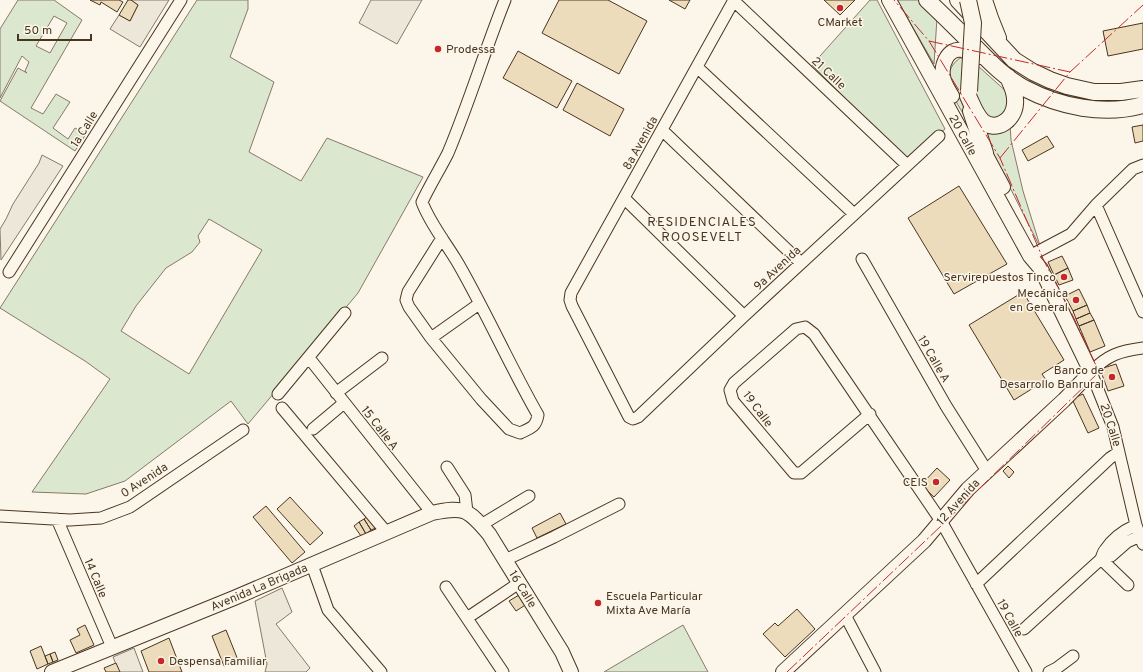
<svg xmlns="http://www.w3.org/2000/svg" width="1143" height="672" viewBox="0 0 1143 672" font-family="Overpass,sans-serif">
<style>
.green{fill:#dce7d0;stroke:#887966;fill-rule:evenodd}
.parking{fill:#ede7d9;stroke:#887966}
.building{fill:#ecdcbc;stroke:#4a3520}
.lines{fill:none;stroke-linecap:round;stroke-linejoin:round}
.minor-casing{stroke:#4a3520;stroke-width:13}
.major-casing{stroke:#4a3520;stroke-width:16}
.highway-casing{stroke:#4a3520;stroke-width:18}
.minor{stroke:#fbf6e9;stroke-width:11}
.major{stroke:#fbf6e9;stroke-width:14}
.highway{stroke:#fbf6e9;stroke-width:16}
.highway-bridge-casing{stroke:#4a3520;stroke-width:18;stroke-linecap:butt}
.highway-bridge{stroke:#fbf6e9;stroke-width:16}
.power{stroke:#c62828;stroke-width:1;stroke-dasharray:14 3 2 3;stroke-linecap:butt}
.poi-dot{fill:#c62828;stroke:#fbf6e9;stroke-width:1.5}
.labels{text-anchor:middle;stroke-width:3;stroke-linejoin:round;paint-order:stroke}
.poi-label{font-size:12px;fill:#4a3520;stroke:#fbf6e9;text-anchor:end}
.street-label{font-size:12px;fill:#4a3520;stroke:#fbf6e9}
.neighbourhood-label{font-size:13px;letter-spacing:1px;fill:#4a3520;stroke:#fbf6e9}
</style>
<rect width="100%" height="100%" fill="#fbf6e9"/>
<!-- green -->
<path class="green" d="M 18,0 L 54,0 L 82,20 L 31,108 L 43,114 L 56,94 L 70,102 L 53,128 L 68,139 L 75,128 L 86,134 L 75,151 L 0,101 L 18,68 L 27,73 L 25,71 L 29,62 L 22,56 L 0,98 L 0,29 ZM 54,16 L 67,23 L 50,53 L 36,46 Z
M 197,0 L 248,0 L 248,9 L 230,57 L 274,82 L 249,152 L 301,181 L 327,138 L 423,177 L 358,293 L 248,424 L 231,401 L 125,481 L 86,494 L 32,492 L 110,379 L 85,361 L 0,308 ZM 209,219 L 262,250 L 189,374 L 121,331 L 136,306 L 166,268 L 192,252 L 200,242 L 198,236 Z
M 870,0 L 877,0 L 945,129 L 906,159 L 812,65 Z
M 897,0 L 918,0 L 937,18 L 934,64 Z
M 960,58 L 967,58 L 970,124 C 959,107 935,75 960,58 Z
M 978,66 L 1008,93 L 1011,140 L 1023,191 L 1041,249 L 991,150 L 975,93 Z
M 683,625 L 708,672 L 604,672 Z"/>
<!-- parking -->
<path class="parking" d="M 131,0 L 169,0 L 140,47 L 110,29 L 119,15 L 130,21 L 138,5 Z
M 371,0 L 422,0 L 397,44 L 359,23 Z
M 42,155 L 63,166 L 1,260 L 0,229 L 6,219 L 13,204 L 39,163 Z
M 282,588 L 292,612 L 276,624 L 310,668 L 306,672 L 265,672 L 267,664 L 255,601 Z
M 134,648 L 143,672 L 119,672 L 113,657 Z"/>
<!-- building -->
<path class="building" d="M 90,0 L 119,0 L 123,2 L 117,12 L 101,2 L 100,5 Z
M 128,0 L 131,0 L 138,5 L 130,21 L 119,15 Z
M 559,0 L 608,0 L 647,21 L 619,74 L 542,33 Z
M 669,0 L 690,0 L 685,9 Z
M 824,0 L 855,0 L 840,15 Z
M 1143,23 L 1143,49 L 1108,56 L 1103,31 Z
M 518,51 L 572,81 L 557,108 L 503,78 Z
M 577,83 L 624,109 L 610,136 L 563,110 Z
M 1143,125 L 1143,141 L 1135,143 L 1132,127 Z
M 1047,136 L 1054,147 L 1028,161 L 1022,150 Z
M 959,186 L 1007,264 L 954,294 L 908,218 Z
M 1062,256 L 1068,268 L 1054,275 L 1048,262 Z
M 1068,268 L 1073,280 L 1059,285 L 1054,275 Z
M 1079,289 L 1087,305 L 1073,311 L 1065,296 Z
M 1023,292 L 1064,360 L 1042,374 L 1046,380 L 1014,400 L 969,325 Z
M 1087,305 L 1090,313 L 1076,319 L 1073,311 Z
M 1090,313 L 1094,320 L 1079,326 L 1076,319 Z
M 1094,320 L 1105,346 L 1090,352 L 1079,326 Z
M 1116,364 L 1124,386 L 1108,391 L 1100,369 Z
M 1083,394 L 1099,428 L 1088,433 L 1072,399 Z
M 1008,466 L 1014,472 L 1009,478 L 1003,471 Z
M 937,468 L 950,480 L 934,497 L 921,485 Z
M 290,497 L 323,533 L 310,545 L 277,509 Z
M 266,506 L 305,552 L 292,563 L 253,517 Z
M 560,513 L 566,524 L 537,538 L 532,528 Z
M 368,516 L 376,528 L 371,530 L 364,519 Z
M 364,519 L 371,530 L 366,534 L 359,522 Z
M 359,522 L 366,534 L 361,536 L 354,526 Z
M 524,592 L 530,602 L 516,611 L 509,601 Z
M 797,609 L 815,629 L 785,657 L 763,634 L 775,623 L 778,626 Z
M 85,625 L 94,645 L 76,653 L 70,640 L 80,635 L 77,629 Z
M 226,630 L 238,660 L 224,666 L 212,636 Z
M 169,638 L 182,672 L 149,672 L 141,651 Z
M 41,646 L 48,664 L 37,669 L 30,651 Z
M 55,652 L 58,660 L 53,662 L 50,654 Z
M 50,654 L 53,662 L 48,664 L 45,656 Z
M 116,663 L 120,672 L 106,672 L 104,668 Z"/>
<g class="lines">
<defs>
<path id="minor" d="M 733,0 L 907,165
M 734,0 L 571,293 L 570,300 L 572,306 L 629,417 L 633,419 L 638,417 L 744,316 L 939,136
M 697,67 L 854,214
M 662,130 L 801,263
M 624,198 L 744,316
M 1096,205 L 1143,312
M 442,238 L 408,292 L 406,300 L 409,307 L 431,338 L 481,399 L 509,429 L 520,433 C 531,428 536,427 538,415 C 510,366 487,314 459,265 C 447,244 430,224 422,202 C 430,185 440,169 448,153 C 469,103 485,50 505,0
M 1037,252 L 1071,234 L 1096,205 L 1133,169 L 1143,165
M 862,259 L 946,406 L 987,471
M 9,272 L 181,0
M 431,338 L 479,304
M 1143,348 C 1120,351 1107,355 1091,372 L 1113,427 L 1136,525 L 1143,544
M 309,358 L 432,513
M 336,393 L 382,358
M 278,394 L 345,313
M 282,408 L 387,533
M 870,414 L 801,473 L 794,473 L 733,401 L 730,390 L 734,383 L 796,329 L 805,327 L 814,334 L 941,521 L 1026,672
M 313,429 L 344,403
M 447,467 L 465,495 L 467,512
M 0,516 L 70,520 L 101,518 L 130,507 L 243,430
M 57,519 L 112,647
M 481,525 L 529,496
M 1101,559 C 1102,556 1103,552 1105,550 C 1112,539 1125,530 1136,525
M 1101,559 L 1128,585
M 505,560 L 554,537 L 619,504
M 312,565 L 328,610 L 381,672
M 976,584 L 1110,458 L 1119,452
M 446,587 L 503,672
M 845,615 L 875,672
M 467,618 L 519,583
M 1024,629 L 1101,559 L 1111,556 L 1127,542 L 1140,536
M 1049,672 L 1057,668 L 1073,656"/>
<path id="major" d="M 952,96 C 949,90 944,84 943,76 C 941,65 948,47 962,50 C 968,51 974,55 980,57
M 980,144 L 1003,187
M 52,672 L 234,598 L 432,513 C 464,506 468,509 489,534 L 562,652 L 571,672
M 783,672 L 924,541 L 968,489 L 1064,400 L 1091,372 L 1041,269 L 1030,256 L 889,0"/>
<path id="highway" d="M 927,0 C 943,15 958,30 973,45 C 989,61 1005,78 1024,88 C 1060,107 1104,116 1143,105
M 958,0 L 1014,60 L 1033,72 L 1050,80 L 1067,86 L 1094,92 L 1121,92 L 1143,89
M 984,0 L 990,18 L 998,38
M 968,96 C 972,104 975,114 982,121 C 996,133 1014,120 1015,104 C 1016,94 1012,86 1008,77
M 971,111 L 985,153"/>
</defs>
<!-- minor casing -->
<use href="#minor" class="minor-casing"/>
<!-- major casing -->
<use href="#major" class="major-casing"/>
<!-- highway casing -->
<use href="#highway" class="highway-casing"/>
<!-- minor -->
<use href="#minor" class="minor"/>
<!-- major -->
<use href="#major" class="major"/>
<!-- highway -->
<use href="#highway" class="highway"/>
<defs>
<path id="highway-bridge" d="M 968,0 L 973,23 L 969,91"/>
</defs>
<!-- highway-bridge casing -->
<use href="#highway-bridge" class="highway-bridge-casing"/>
<!-- highway-bridge -->
<use href="#highway-bridge" class="highway-bridge"/>
<!-- power -->
<path class="power" d="M 929,41 L 1070,72
M 1000,158 L 1070,72 L 1143,5
M 787,672 L 942,525 L 1099,372 L 1071,312 L 1044,261 L 1000,158 L 929,41 L 894,0"/>
</g>
<!-- markers -->
<g class="poi-dot">
<circle cx="840" cy="8" r="4"/>
<circle cx="438" cy="49" r="4"/>
<circle cx="1064" cy="277" r="4"/>
<circle cx="1076" cy="300" r="4"/>
<circle cx="1112" cy="377" r="4"/>
<circle cx="936" cy="482" r="4"/>
<circle cx="598" cy="603" r="4"/>
<circle cx="161" cy="661" r="4"/>
</g>
<g class="labels">
<!-- poi labels -->
<g class="poi-label">
<text x="840" y="26" text-anchor="middle">CMarket</text>
<text x="446" y="53" text-anchor="start">Prodessa</text>
<text x="1056" y="281">Servirepuestos Tinco</text>
<text x="1068" y="297">Mecánica<tspan x="1068" dy="14">en General</tspan></text>
<text x="1104" y="374">Banco de<tspan x="1104" dy="14">Desarrollo Banrural</tspan></text>
<text x="928" y="486">CEIS</text>
<text x="606" y="600" text-anchor="start">Escuela Particular<tspan x="606" dy="14">Mixta Ave María</tspan></text>
<text x="169" y="665" text-anchor="start">Despensa Familiar</text>
</g>
<!-- street labels -->
<g class="street-label">
<text transform="translate(829 73) rotate(43)" y="4">21 Calle</text>
<text transform="translate(84 129) rotate(-58)" y="4">1a Calle</text>
<text transform="translate(963 135) rotate(61)" y="4">20 Calle</text>
<text transform="translate(640 143) rotate(-61)" y="4">8a Avenida</text>
<text transform="translate(777 268) rotate(-43)" y="4">9a Avenida</text>
<text transform="translate(934 359) rotate(60)" y="4">19 Calle A</text>
<text transform="translate(758 409) rotate(53)" y="4">19 Calle</text>
<text transform="translate(1111 425) rotate(72)" y="4">20 Calle</text>
<text transform="translate(380 428) rotate(52)" y="4">15 Calle A</text>
<text transform="translate(144 480) rotate(-33)" y="4">0 Avenida</text>
<text transform="translate(958 502) rotate(-48)" y="4">12 Avenida</text>
<text transform="translate(96 578) rotate(67)" y="4">14 Calle</text>
<text transform="translate(259 587) rotate(-23)" y="4">Avenida La Brigada</text>
<text transform="translate(523 589) rotate(58)" y="4">16 Calle</text>
<text transform="translate(1010 618) rotate(61)" y="4">19 Calle</text>
</g>
<!-- neighbourhood labels -->
<g class="neighbourhood-label">
<text x="702" y="226">RESIDENCIALES<tspan x="702" dy="15">ROOSEVELT</tspan></text>
</g>
</g>
<!-- scale -->
<path d="M18 34v6h73v-6" fill="none" stroke="#4a3520" stroke-width="2"/>
<text x="24" y="34" font-size="12" fill="#4a3520" stroke="#fbf6e9" stroke-width="3" paint-order="stroke">50 m</text>
</svg>
